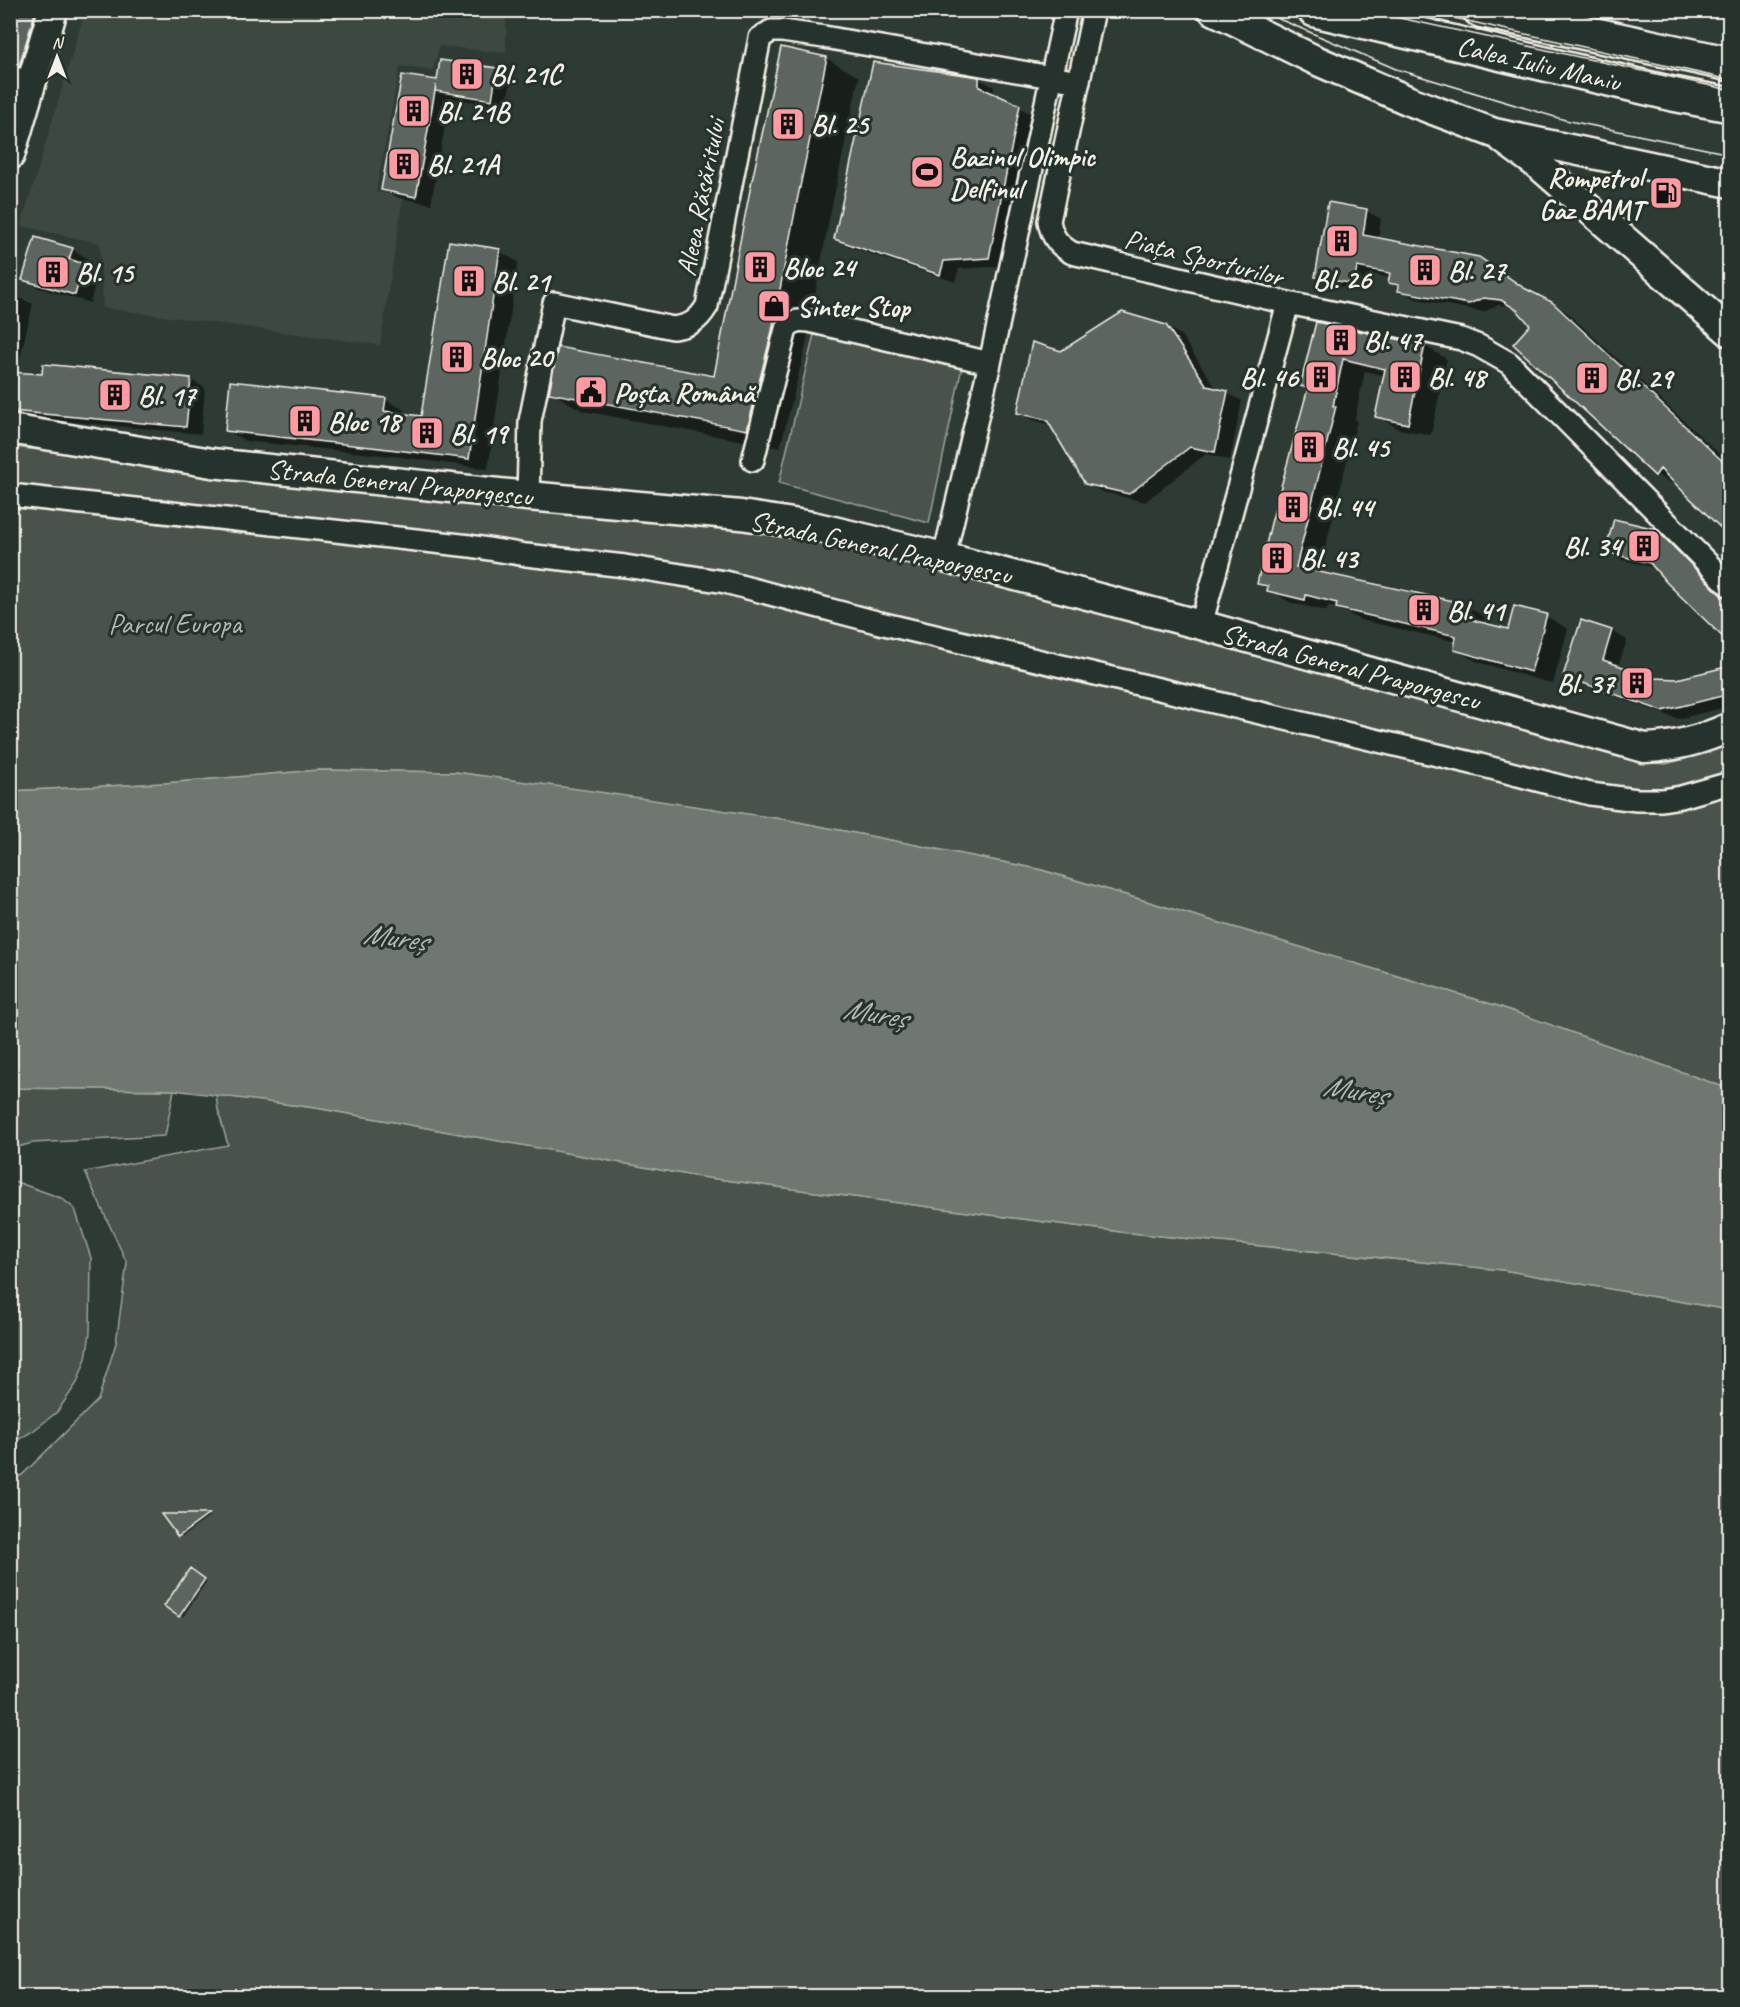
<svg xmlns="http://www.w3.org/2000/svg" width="1740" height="2007" viewBox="0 0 1740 2007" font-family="Caveat,sans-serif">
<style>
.built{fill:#3c4841}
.green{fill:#48524c;stroke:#9ea29a;stroke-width:1.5}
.water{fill:#6f7770;stroke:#a4a8a0;stroke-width:1.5}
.shadow{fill:#0007}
.building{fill:#5c655e;stroke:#f4f1e8;stroke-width:1.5}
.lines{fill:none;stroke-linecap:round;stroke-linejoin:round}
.street-casing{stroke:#f4f1e8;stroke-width:26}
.secondary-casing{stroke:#f4f1e8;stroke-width:33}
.primary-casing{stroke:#f4f1e8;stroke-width:38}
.street{stroke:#26332d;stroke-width:21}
.secondary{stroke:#26332d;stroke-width:28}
.primary{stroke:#26332d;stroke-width:33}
.tram{stroke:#f4f1e8;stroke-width:1.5}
.labels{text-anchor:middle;stroke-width:6;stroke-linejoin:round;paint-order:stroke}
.street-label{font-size:28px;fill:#f4f1e8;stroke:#26332d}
.poi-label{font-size:28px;font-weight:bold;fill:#f4f1e8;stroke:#26332d;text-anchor:start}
.park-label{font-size:28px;fill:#b8b9b1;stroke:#26332d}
.water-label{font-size:30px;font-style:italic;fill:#b8bab2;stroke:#26332d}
</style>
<rect width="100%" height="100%" fill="#2e3b34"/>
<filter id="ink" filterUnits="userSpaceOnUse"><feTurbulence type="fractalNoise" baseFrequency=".0167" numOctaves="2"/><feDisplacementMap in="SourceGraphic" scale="12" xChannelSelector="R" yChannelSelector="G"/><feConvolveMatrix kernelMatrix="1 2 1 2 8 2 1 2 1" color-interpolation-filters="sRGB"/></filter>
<g filter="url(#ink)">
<!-- built -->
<path class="built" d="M 85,11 L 506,11 L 506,53 L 439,46 L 433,71 L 400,66 L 376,192 L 403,197 L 380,345 L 103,308 L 100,243 L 21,226 Z"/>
<!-- green -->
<path class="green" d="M 816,326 L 963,362 L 929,523 L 779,483 Z
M 11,447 L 762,526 L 829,536 L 1647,762 L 1666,764 L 1685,759 L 1729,739 L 1729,1089 L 1498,1006 L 1039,869 L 788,820 L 455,772 L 319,770 L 165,783 L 11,791 Z
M 11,1088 L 174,1090 L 165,1136 L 32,1143 L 11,1149 Z
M 216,1095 L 316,1108 L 694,1176 L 1121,1232 L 1503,1270 L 1729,1310 L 1729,1996 L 11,1996 L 11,1480 L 22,1475 L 98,1400 L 116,1343 L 127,1263 L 85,1172 L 228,1145 L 218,1110 Z
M 11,1180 L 61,1198 L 75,1209 L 91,1258 L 90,1333 L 86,1358 L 77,1383 L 57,1412 L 33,1431 L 11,1444 Z"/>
<!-- water -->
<path class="water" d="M 319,770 L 455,772 L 599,792 L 788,820 L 1038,869 L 1498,1006 L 1729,1089 L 1729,1310 L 1503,1270 L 1121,1232 L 694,1176 L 316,1108 L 174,1090 L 11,1088 L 11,791 L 165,783 Z"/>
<!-- shadow -->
<path class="shadow" d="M 10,10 L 52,10 L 36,68 L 10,62 Z
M 826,58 L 859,77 L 829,220 L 805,350 L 780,448 L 583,411 L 550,392 L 715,378 Z
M 496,70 L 511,78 L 507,107 L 450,98 L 431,204 L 398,198 L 383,189 L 403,76 L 438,82 Z
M 979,79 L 994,87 L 994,95 L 1034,115 L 1004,266 L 959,269 L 955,282 L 850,247 L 835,239 Z
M 1367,211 L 1381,219 L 1378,240 L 1479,258 L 1532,294 L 1567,312 L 1730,464 L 1730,536 L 1673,480 L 1671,483 L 1656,475 L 1515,344 L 1532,325 L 1518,308 L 1499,305 L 1484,312 L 1415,299 L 1389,282 L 1390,278 L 1372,274 L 1369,292 L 1331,285 L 1316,276 Z
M 72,249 L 87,258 L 85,266 L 98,274 L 90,303 L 39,288 L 24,279 Z
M 499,251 L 518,262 L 488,469 L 400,457 L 245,441 L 226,430 L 385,399 L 404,410 L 403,415 L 422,418 Z
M 10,294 L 33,304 L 16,374 L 190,379 L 205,388 L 201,434 L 10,416 Z
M 1317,324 L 1425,346 L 1447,359 L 1431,435 L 1399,429 L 1377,416 L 1386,376 L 1365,371 L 1355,419 L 1357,421 L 1319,573 L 1463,604 L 1485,617 L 1483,624 L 1509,631 L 1546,616 L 1568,629 L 1553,684 L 1478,662 L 1455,650 L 1457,642 L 1360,620 L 1344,611 L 1328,606 L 1327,611 L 1291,603 L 1259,583 L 1309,389 L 1302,385 Z
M 1165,326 L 1181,335 L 1218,391 L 1227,393 L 1242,401 L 1230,460 L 1206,454 L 1145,502 L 1102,492 L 1086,483 L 1051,425 L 1033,420 L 1018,412 L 1061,352 Z
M 1655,530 L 1671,539 L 1730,599 L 1656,568 L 1622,560 L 1607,551 Z
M 1582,622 L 1612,631 L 1627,640 L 1618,667 L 1654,679 L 1677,681 L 1730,667 L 1730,706 L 1678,719 L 1580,684 L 1565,676 Z
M 164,1516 L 211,1516 L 182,1537 Z
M 191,1570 L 207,1581 L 183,1617 L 166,1606 Z"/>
<!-- building -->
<path class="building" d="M 10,10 L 36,10 L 19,66 L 10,65 Z
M 781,47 L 827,57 L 797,201 L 772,331 L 747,430 L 549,393 L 558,347 L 714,376 L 750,190 Z
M 440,60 L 497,68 L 492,100 L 435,91 L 436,85 L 416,197 L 381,190 L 402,75 L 437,80 Z
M 873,62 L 979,77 L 979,87 L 1020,105 L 989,258 L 944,261 L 940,275 L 834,239 Z
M 1328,202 L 1367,209 L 1363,235 L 1479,257 L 1524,288 L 1552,302 L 1730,468 L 1730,537 L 1660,469 L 1655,476 L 1513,344 L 1530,325 L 1517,310 L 1501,300 L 1483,298 L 1469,304 L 1398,291 L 1399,285 L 1388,283 L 1390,273 L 1357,267 L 1354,284 L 1315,277 Z
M 35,237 L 73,248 L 69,259 L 84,264 L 75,295 L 22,280 Z
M 449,241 L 500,249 L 469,459 L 380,448 L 225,431 L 230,381 L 386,398 L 384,411 L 421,416 Z
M 1122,312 L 1166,325 L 1207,386 L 1228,391 L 1215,452 L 1190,447 L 1129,494 L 1085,484 L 1047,420 L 1017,413 L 1032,342 L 1061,351 Z
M 1316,322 L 1425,345 L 1408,424 L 1375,417 L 1385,369 L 1343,359 L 1333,406 L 1336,406 L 1296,567 L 1463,603 L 1460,617 L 1508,629 L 1514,606 L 1547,614 L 1531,672 L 1454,650 L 1456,636 L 1336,608 L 1337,603 L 1306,595 L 1305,600 L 1267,591 L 1268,586 L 1257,584 L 1271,523 L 1308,388 L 1300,386 Z
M 43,364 L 191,378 L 186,427 L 10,411 L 10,372 L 42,374 Z
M 1614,519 L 1656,529 L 1721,595 L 1730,598 L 1730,644 L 1667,583 L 1650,563 L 1605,552 Z
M 1581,620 L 1612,630 L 1603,660 L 1654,678 L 1677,679 L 1730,666 L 1730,694 L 1662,711 L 1563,676 Z
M 161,1514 L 209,1514 L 178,1537 Z
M 190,1568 L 205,1579 L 179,1617 L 164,1606 Z"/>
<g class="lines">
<defs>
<path id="street" d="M 1094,10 L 1049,221 C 1052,237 1058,245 1072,253 L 1288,303 L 1201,625
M 10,77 L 31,82
M 1288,303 L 1461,339 L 1479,346 L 1509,363 L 1730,586
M 753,460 L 786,329 C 793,320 798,320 809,321 L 990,363
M 10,495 L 470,546 L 526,555 L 625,566 L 725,582 L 880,623 L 1480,765 L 1590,794 L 1637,800 L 1662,800 L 1681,797 L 1730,783
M 528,496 L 530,421 L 554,303 L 673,328 C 690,326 698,321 707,306 L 760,38 L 771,31 L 782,31 L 824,37 L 1079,82
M 944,557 L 990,363 L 1066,10"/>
<path id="secondary" d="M 1213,10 L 1313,59 L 1412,102 L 1494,133 L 1730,183
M 1503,139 L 1541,167 L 1730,332
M 10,155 L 53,10
M 10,429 L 212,463 L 528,496 L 741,515 L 812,526 L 944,557 L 1201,625 L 1645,748 C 1676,747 1702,740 1730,727"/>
<path id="primary" d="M 1315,10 L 1673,94 L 1730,105
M 1480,10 L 1730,64"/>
</defs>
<!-- street casing -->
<use href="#street" class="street-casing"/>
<!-- secondary casing -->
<use href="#secondary" class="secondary-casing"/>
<!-- primary casing -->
<use href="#primary" class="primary-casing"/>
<!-- street -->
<use href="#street" class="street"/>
<!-- secondary -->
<use href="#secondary" class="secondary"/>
<!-- primary -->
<use href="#primary" class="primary"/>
<!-- tram -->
<path class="tram" d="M 1258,10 L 1396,69 L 1565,120 L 1730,154
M 1363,10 L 1730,90
M 1419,10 L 1730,80"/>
</g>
</g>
<!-- icons -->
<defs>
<symbol id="building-square" viewBox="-11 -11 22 22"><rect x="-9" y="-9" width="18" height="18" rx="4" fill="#ff9aa2" stroke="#26332d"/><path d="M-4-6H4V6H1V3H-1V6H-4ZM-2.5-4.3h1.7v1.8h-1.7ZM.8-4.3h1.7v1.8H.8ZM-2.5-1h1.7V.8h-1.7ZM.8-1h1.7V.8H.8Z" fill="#111"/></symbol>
<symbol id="stadium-square" viewBox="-11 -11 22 22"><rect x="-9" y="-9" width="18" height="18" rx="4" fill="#ff9aa2" stroke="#26332d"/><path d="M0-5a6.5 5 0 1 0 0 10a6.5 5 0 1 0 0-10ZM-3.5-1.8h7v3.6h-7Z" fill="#111"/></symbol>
<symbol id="fuel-square" viewBox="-11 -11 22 22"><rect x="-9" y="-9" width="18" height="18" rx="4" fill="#ff9aa2" stroke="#26332d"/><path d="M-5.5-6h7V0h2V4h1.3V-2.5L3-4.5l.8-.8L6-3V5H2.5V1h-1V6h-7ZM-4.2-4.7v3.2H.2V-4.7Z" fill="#111"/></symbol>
<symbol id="shop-square" viewBox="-11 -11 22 22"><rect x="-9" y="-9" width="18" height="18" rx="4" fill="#ff9aa2" stroke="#26332d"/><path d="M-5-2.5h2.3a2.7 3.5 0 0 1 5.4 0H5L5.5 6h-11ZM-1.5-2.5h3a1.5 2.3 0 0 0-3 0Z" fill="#111"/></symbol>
<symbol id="civic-square" viewBox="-11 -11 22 22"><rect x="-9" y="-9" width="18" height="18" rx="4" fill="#ff9aa2" stroke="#26332d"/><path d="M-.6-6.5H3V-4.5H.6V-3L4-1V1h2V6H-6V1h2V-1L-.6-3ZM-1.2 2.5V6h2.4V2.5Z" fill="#111"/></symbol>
</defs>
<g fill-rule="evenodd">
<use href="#building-square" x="448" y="55" width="38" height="38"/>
<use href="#building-square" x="395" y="92" width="38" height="38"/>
<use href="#building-square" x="769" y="105" width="38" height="38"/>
<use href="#building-square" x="385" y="145" width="38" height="38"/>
<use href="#stadium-square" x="908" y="153" width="38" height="38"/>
<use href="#fuel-square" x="1647" y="174" width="38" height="38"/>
<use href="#building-square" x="1323" y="222" width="38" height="38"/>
<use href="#building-square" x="741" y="248" width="38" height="38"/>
<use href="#building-square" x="1406" y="251" width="38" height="38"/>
<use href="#building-square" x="34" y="253" width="38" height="38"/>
<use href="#building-square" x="450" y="262" width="38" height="38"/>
<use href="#shop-square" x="755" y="287" width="38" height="38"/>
<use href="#building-square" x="1322" y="321" width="38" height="38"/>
<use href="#building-square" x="438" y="338" width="38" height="38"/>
<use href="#building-square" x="1302" y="358" width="38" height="38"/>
<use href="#building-square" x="1386" y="358" width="38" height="38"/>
<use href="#building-square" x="1573" y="359" width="38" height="38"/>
<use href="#civic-square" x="572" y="373" width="38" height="38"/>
<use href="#building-square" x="96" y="376" width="38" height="38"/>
<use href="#building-square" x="286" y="402" width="38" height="38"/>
<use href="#building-square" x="408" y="414" width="38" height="38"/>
<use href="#building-square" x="1290" y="428" width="38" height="38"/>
<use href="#building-square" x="1274" y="488" width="38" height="38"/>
<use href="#building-square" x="1625" y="527" width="38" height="38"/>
<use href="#building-square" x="1258" y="539" width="38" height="38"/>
<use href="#building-square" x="1405" y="591" width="38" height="38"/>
<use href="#building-square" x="1618" y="664" width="38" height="38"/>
</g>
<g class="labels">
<!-- street labels -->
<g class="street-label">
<text transform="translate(1539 63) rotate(13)" y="10">Calea Iuliu Maniu</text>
<text transform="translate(700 197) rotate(-79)" y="10">Aleea Răsăritului</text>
<text transform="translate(1204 257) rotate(14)" y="10">Piața Sporturilor</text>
<text transform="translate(400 482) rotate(6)" y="10">Strada General Praporgescu</text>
<text transform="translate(881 547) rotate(12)" y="10">Strada General Praporgescu</text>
<text transform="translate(1351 666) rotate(15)" y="10">Strada General Praporgescu</text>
</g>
<!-- poi labels -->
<g class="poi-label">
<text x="490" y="84">Bl. 21C</text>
<text x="437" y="121">Bl. 21B</text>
<text x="811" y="134">Bl. 25</text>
<text x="950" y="166">Bazinul Olimpic<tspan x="950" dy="32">Delfinul</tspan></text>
<text x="427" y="174">Bl. 21A</text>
<text x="1643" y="187" text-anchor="end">Rompetrol<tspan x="1643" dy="32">Gaz BAMT</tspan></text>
<text x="783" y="277">Bloc 24</text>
<text x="1448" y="280">Bl. 27</text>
<text x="76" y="282">Bl. 15</text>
<text x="1342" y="289" text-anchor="middle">Bl. 26</text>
<text x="492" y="291">Bl. 21</text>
<text x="797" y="316">Sinter Stop</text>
<text x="1364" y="350">Bl. 47</text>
<text x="480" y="367">Bloc 20</text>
<text x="1298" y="387" text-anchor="end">Bl. 46</text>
<text x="1428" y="387">Bl. 48</text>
<text x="1615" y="388">Bl. 29</text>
<text x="614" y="402">Poșta Română</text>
<text x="138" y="405">Bl. 17</text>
<text x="328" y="431">Bloc 18</text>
<text x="450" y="443">Bl. 19</text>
<text x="1332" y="457">Bl. 45</text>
<text x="1316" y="517">Bl. 44</text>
<text x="1621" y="556" text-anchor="end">Bl. 34</text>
<text x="1300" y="568">Bl. 43</text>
<text x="1447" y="620">Bl. 41</text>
<text x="1614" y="693" text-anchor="end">Bl. 37</text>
</g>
<!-- park labels -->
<g class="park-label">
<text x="175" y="633">Parcul Europa</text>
</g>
<!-- water labels -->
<g class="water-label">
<text transform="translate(395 937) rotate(7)" y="10">Mureș</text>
<text transform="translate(875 1013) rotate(9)" y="10">Mureș</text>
<text transform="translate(1355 1090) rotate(9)" y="10">Mureș</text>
</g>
</g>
<!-- margin -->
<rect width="1740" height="2007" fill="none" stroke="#26332d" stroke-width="36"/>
<rect x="18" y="18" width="1704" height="1971" fill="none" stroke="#f4f1e8" stroke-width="2" filter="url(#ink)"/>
<!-- north arrow -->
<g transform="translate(57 57)" stroke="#26332d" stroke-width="4.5" paint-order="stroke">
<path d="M0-4.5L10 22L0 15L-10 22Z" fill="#f4f1e8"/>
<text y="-9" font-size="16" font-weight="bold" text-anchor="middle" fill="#f4f1e8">N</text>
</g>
</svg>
